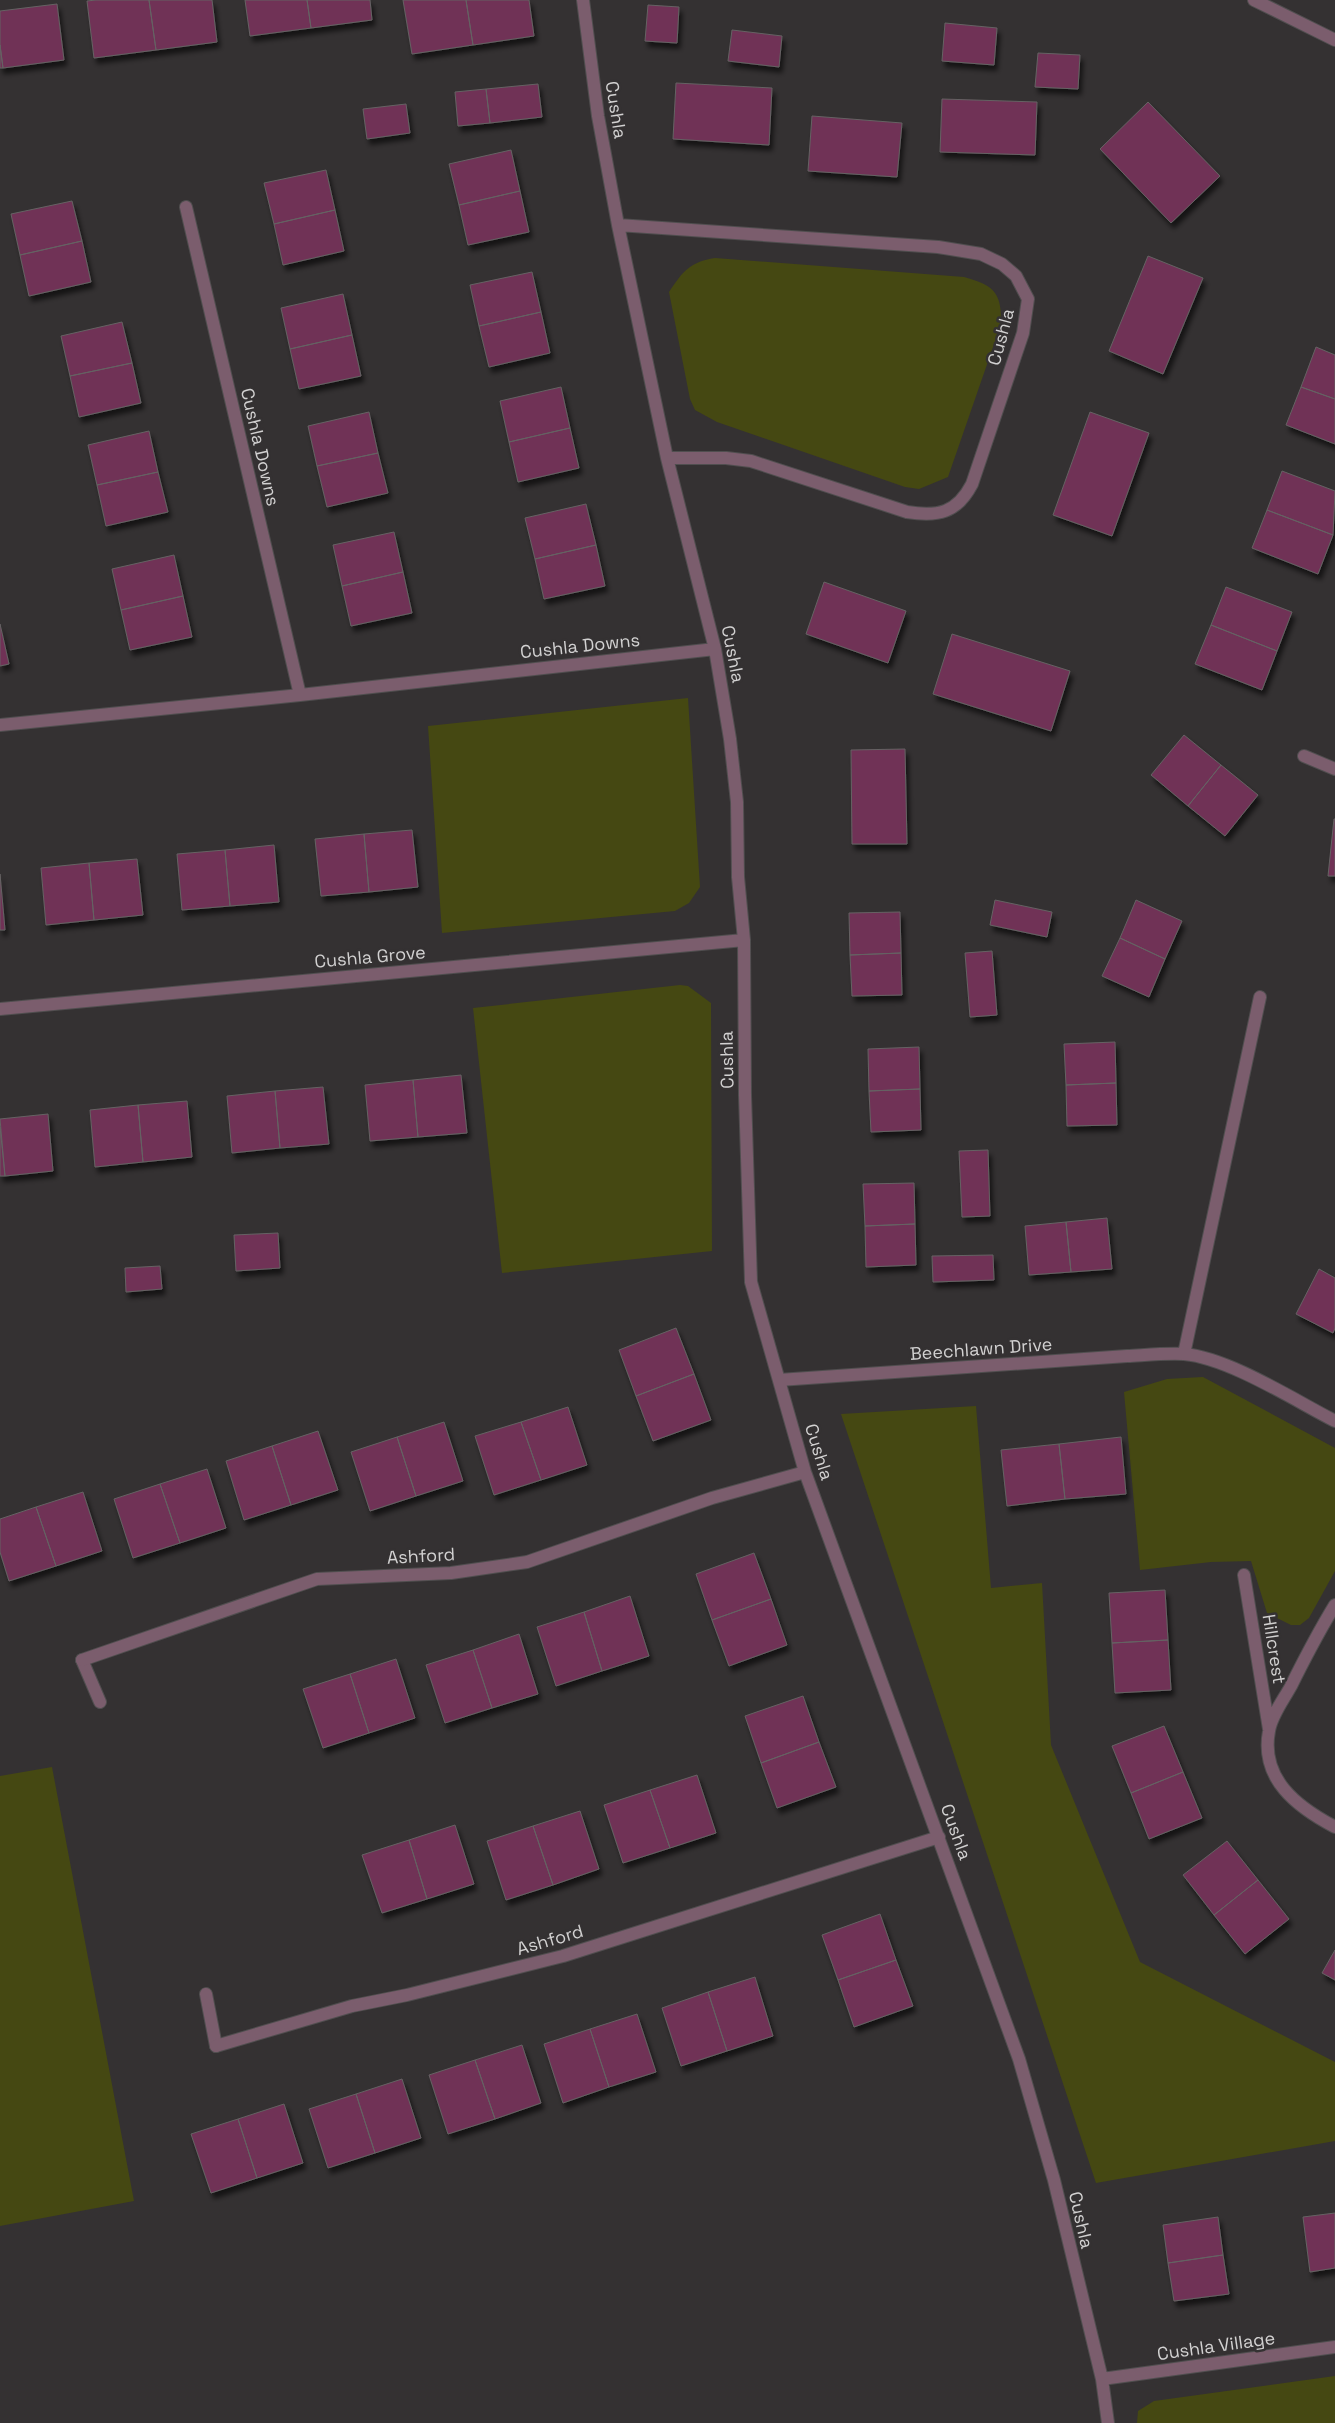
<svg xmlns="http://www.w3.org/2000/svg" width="1335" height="2423" viewBox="0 0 1335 2423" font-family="'Space Grotesk',sans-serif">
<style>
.green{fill:#454812}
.building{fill:#703256;stroke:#656263;filter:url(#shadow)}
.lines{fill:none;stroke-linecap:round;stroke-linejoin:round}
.service-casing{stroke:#504e4f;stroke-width:14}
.minor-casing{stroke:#504e4f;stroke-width:14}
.service{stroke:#7b5d6d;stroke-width:12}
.minor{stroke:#7b5d6d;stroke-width:12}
.labels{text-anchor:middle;stroke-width:5;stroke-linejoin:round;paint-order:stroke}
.street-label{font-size:18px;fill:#d2d1d1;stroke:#343132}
</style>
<defs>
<filter id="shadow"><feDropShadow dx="3" dy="5.5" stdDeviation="2.5" flood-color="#0009"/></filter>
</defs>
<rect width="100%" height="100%" fill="#343132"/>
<!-- green -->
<path class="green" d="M 715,258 L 964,277 C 994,285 1002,293 1001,324 L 948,477 L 919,489 L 905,487 L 717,422 L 695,410 L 690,399 L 669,292 C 683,271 690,262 715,258 Z
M 688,698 L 700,887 L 689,903 L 675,911 L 442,933 L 428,726 Z
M 680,985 L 688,986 L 711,1003 L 712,1251 L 502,1273 L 473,1008 Z
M 1203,1377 L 1335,1448 L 1335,1571 L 1309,1618 L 1300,1625 L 1291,1625 L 1267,1613 L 1251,1561 L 1211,1562 L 1140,1570 L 1124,1392 L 1167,1379 Z
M 976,1406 L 991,1588 L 1042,1583 L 1051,1745 L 1140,1962 L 1335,2062 L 1335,2141 L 1096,2183 L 841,1414 Z
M 52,1767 L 134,2201 L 0,2226 L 0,1776 Z
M 1335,2376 L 1335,2423 L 1137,2423 L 1138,2411 L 1154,2401 Z"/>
<!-- building -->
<path class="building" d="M 96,0 L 149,0 L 156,50 L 94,58 L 87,1 Z
M 149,0 L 212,0 L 217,42 L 156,50 Z
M 245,0 L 307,0 L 311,28 L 250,36 Z
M 307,0 L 370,0 L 372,20 L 311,28 Z
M 403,0 L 466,0 L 473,45 L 412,54 Z
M 466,0 L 529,0 L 534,36 L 473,45 Z
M 57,4 L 64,60 L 3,68 L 0,45 L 0,11 Z
M 648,5 L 679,7 L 677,43 L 645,41 Z
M 945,23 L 997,28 L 994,65 L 942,61 Z
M 732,30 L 782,36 L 779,67 L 728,61 Z
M 0,45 L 3,68 L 0,68 Z
M 1038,53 L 1080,55 L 1078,89 L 1035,87 Z
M 676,83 L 772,88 L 769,145 L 673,139 Z
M 538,84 L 542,117 L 490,123 L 486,89 Z
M 486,89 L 490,123 L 458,126 L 455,92 Z
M 942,99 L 1037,102 L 1035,155 L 940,152 Z
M 1148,102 L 1220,176 L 1171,223 L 1100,149 Z
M 406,104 L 410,133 L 367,139 L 363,109 Z
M 812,116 L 902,123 L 897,177 L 808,171 Z
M 511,150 L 520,191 L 459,205 L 449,164 Z
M 326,170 L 335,210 L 274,224 L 264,183 Z
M 520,191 L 529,232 L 468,245 L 459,205 Z
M 72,201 L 82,241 L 20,255 L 11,214 Z
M 335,210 L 344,251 L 283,265 L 274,224 Z
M 82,241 L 91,282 L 29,296 L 20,255 Z
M 1148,256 L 1203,278 L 1163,374 L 1109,351 Z
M 532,272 L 541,312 L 479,326 L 470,285 Z
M 343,294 L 352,335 L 290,349 L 281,308 Z
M 541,312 L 550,353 L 489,367 L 479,326 Z
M 122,322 L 132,363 L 70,376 L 61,336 Z
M 352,335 L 361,376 L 299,389 L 290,349 Z
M 1316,347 L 1335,355 L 1335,399 L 1301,387 Z
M 132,363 L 141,403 L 79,417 L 70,376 Z
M 561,387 L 570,428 L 509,442 L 500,401 Z
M 1301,387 L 1335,399 L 1335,444 L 1286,425 Z
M 369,412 L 378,453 L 317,466 L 308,426 Z
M 1090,412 L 1149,433 L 1112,536 L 1053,515 Z
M 570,428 L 579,468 L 518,482 L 509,442 Z
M 149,431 L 158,472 L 97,485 L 88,445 Z
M 378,453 L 388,493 L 327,507 L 317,466 Z
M 1282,471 L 1335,491 L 1333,535 L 1267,510 Z
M 158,472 L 168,512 L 106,526 L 97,485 Z
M 586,504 L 596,545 L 535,559 L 525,518 Z
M 1267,510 L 1333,535 L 1318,574 L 1252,548 Z
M 394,532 L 403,572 L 342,586 L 333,545 Z
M 596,545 L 605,586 L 544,599 L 535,559 Z
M 174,555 L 183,596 L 121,610 L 112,569 Z
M 403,572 L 412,613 L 351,626 L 342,586 Z
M 824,582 L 906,611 L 888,663 L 806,634 Z
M 1226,587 L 1292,612 L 1277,651 L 1211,625 Z
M 183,596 L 192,637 L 130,650 L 121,610 Z
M 0,624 L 9,664 L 0,666 Z
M 1211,625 L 1277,651 L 1262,690 L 1195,664 Z
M 952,634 L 1070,671 L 1051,731 L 933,694 Z
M 1184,735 L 1221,765 L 1188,806 L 1151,775 Z
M 905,749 L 907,844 L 852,844 L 851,750 Z
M 1221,765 L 1258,795 L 1225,836 L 1188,806 Z
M 1334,819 L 1335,819 L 1335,876 L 1328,876 Z
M 412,830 L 418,887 L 369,892 L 364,834 Z
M 364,834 L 369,892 L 321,896 L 315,839 Z
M 274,845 L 279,902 L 230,906 L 225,850 Z
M 225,850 L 230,906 L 182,910 L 177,854 Z
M 137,859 L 143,915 L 94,920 L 89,863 Z
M 89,863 L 94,920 L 46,925 L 41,868 Z
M 0,874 L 5,930 L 0,930 Z
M 995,900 L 1052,912 L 1047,937 L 990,925 Z
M 1136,900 L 1182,921 L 1165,959 L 1120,938 Z
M 900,912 L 901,953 L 850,955 L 849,913 Z
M 1120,938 L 1165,959 L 1149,997 L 1102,976 Z
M 992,951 L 997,1015 L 970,1017 L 965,953 Z
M 901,953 L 902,995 L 852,996 L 850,955 Z
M 1115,1042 L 1116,1083 L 1066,1085 L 1064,1044 Z
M 919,1047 L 920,1089 L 869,1091 L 868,1049 Z
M 461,1075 L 467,1133 L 418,1137 L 413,1080 Z
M 413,1080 L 418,1137 L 370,1141 L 365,1085 Z
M 1116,1083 L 1117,1125 L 1067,1126 L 1066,1085 Z
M 323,1087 L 329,1144 L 280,1148 L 275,1091 Z
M 920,1089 L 921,1130 L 871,1132 L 869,1091 Z
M 275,1091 L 280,1148 L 232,1153 L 227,1096 Z
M 187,1101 L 192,1157 L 143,1162 L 138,1105 Z
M 138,1105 L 143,1162 L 95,1167 L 90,1110 Z
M 48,1114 L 53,1171 L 5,1176 L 0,1119 Z
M 0,1127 L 5,1176 L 0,1176 Z
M 988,1150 L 990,1216 L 962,1217 L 959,1151 Z
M 914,1183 L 915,1224 L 865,1226 L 863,1184 Z
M 1107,1218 L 1112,1269 L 1071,1272 L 1066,1222 Z
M 1066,1222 L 1071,1272 L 1029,1275 L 1025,1226 Z
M 915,1224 L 916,1265 L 866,1267 L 865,1226 Z
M 278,1233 L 280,1268 L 236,1271 L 234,1235 Z
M 993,1255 L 994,1280 L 933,1282 L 932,1256 Z
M 160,1266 L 162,1289 L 126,1292 L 125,1268 Z
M 1319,1269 L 1335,1278 L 1335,1328 L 1333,1333 L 1296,1314 Z
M 676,1328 L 694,1374 L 636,1396 L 619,1350 Z
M 694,1374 L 711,1420 L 653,1441 L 636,1396 Z
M 568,1407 L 587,1465 L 541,1480 L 521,1422 Z
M 444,1422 L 463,1481 L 416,1496 L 397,1437 Z
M 521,1422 L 541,1480 L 494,1495 L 475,1436 Z
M 318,1431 L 338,1490 L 291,1505 L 272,1446 Z
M 397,1437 L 416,1496 L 370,1511 L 351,1452 Z
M 1121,1437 L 1126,1494 L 1065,1499 L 1059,1444 Z
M 1059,1444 L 1065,1499 L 1007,1506 L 1001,1450 Z
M 272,1446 L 291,1505 L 244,1520 L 226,1461 Z
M 207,1469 L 226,1528 L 180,1543 L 160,1484 Z
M 160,1484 L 180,1543 L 133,1558 L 114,1499 Z
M 83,1492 L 102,1551 L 56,1566 L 36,1507 Z
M 36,1507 L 56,1566 L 9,1581 L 0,1552 L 0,1519 Z
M 754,1553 L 771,1599 L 712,1620 L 696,1574 Z
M 1165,1590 L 1168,1640 L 1112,1643 L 1109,1593 Z
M 630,1596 L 649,1656 L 602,1671 L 584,1612 Z
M 771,1599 L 787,1645 L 729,1666 L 712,1620 Z
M 584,1612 L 602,1671 L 556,1686 L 537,1627 Z
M 519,1634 L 538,1694 L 492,1708 L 473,1650 Z
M 1168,1640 L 1171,1690 L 1115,1693 L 1112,1643 Z
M 473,1650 L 492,1708 L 445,1723 L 426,1665 Z
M 396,1659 L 415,1718 L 369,1733 L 350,1674 Z
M 350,1674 L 369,1733 L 323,1748 L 303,1689 Z
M 803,1696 L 819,1742 L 761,1763 L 745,1716 Z
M 1164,1726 L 1183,1772 L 1131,1793 L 1112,1746 Z
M 819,1742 L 836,1787 L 777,1808 L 761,1763 Z
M 1183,1772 L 1202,1818 L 1149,1839 L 1131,1793 Z
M 697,1775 L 716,1833 L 670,1848 L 650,1790 Z
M 650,1790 L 670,1848 L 623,1863 L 604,1805 Z
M 580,1811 L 599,1869 L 553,1885 L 533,1826 Z
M 455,1825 L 474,1884 L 427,1899 L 409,1840 Z
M 533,1826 L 553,1885 L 506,1900 L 487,1841 Z
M 409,1840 L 427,1899 L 382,1913 L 362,1855 Z
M 1227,1841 L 1258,1880 L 1214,1915 L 1183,1875 Z
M 1258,1880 L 1289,1919 L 1245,1954 L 1214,1915 Z
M 880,1914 L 896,1960 L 838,1980 L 822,1935 Z
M 1335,1950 L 1335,1980 L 1322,1973 Z
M 896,1960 L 913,2006 L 854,2027 L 838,1980 Z
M 755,1977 L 773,2036 L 727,2051 L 708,1992 Z
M 708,1992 L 727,2051 L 681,2066 L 662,2008 Z
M 637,2014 L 656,2072 L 609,2087 L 590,2029 Z
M 590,2029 L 609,2087 L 563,2103 L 544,2044 Z
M 522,2045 L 541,2103 L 495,2119 L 475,2060 Z
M 475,2060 L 495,2119 L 448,2134 L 429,2075 Z
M 402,2079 L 421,2138 L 375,2153 L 356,2094 Z
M 356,2094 L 375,2153 L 328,2168 L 309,2109 Z
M 284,2104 L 303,2163 L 257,2178 L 238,2119 Z
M 238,2119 L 257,2178 L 211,2193 L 191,2134 Z
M 1335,2213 L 1335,2268 L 1310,2272 L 1303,2217 Z
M 1218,2217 L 1223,2255 L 1168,2263 L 1163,2225 Z
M 1223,2255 L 1229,2294 L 1174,2301 L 1168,2263 Z"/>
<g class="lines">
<defs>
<path id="service" d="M 82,1660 L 100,1702
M 206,1994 L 216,2046"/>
<path id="minor" d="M 583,0 L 598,116 L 618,225 L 667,458 L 715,649 L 730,739 L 737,802 L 738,877 L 744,940 L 745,1095 L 751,1282 L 805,1472 L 1019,2059 L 1054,2180 L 1102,2379 L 1108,2423
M 1254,0 L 1335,40
M 186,207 L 300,695
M 618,225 L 938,247 L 981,254 L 1002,264 L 1016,276 L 1028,299 L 1023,333 L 972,484 C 957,513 938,517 907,512 L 751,461 L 726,458 L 667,458
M 0,725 L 300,695 L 715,649
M 1304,756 L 1335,769
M 0,1009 L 744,940
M 1184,1354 L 1260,997
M 779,1380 L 1127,1356 C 1146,1355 1166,1353 1184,1354 C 1229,1358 1294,1400 1335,1421
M 1244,1575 L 1269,1729
M 1335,1605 C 1319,1631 1305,1658 1291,1686 C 1284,1699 1271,1716 1269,1731 C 1260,1779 1297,1807 1335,1827
M 82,1660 L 317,1579 L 451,1573 L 527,1562 L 712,1498 L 805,1472
M 216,2046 L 352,2006 L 407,1995 L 563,1956 L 939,1837
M 1102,2379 L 1335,2347"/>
</defs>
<!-- service casing -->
<use href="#service" class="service-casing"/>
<!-- minor casing -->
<use href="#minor" class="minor-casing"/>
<!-- service -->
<use href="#service" class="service"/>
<!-- minor -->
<use href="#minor" class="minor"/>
</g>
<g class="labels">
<!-- street labels -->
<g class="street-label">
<text transform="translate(616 110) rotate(81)" y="6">Cushla</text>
<text transform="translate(1001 337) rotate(-75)" y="6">Cushla</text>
<text transform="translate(260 447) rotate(77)" y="6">Cushla Downs</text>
<text transform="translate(580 646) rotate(-6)" y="6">Cushla Downs</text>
<text transform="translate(733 654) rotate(79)" y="6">Cushla</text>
<text transform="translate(370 957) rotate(-5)" y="6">Cushla Grove</text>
<text transform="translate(727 1060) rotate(-91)" y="6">Cushla</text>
<text transform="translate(981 1349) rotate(-4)" y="6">Beechlawn Drive</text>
<text transform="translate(819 1452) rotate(73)" y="6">Cushla</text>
<text transform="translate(421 1556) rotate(-3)" y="6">Ashford</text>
<text transform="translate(1274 1649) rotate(81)" y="6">Hillcrest</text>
<text transform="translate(956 1832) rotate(70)" y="6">Cushla</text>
<text transform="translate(550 1940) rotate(-16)" y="6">Ashford</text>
<text transform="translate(1081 2220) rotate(77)" y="6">Cushla</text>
<text transform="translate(1216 2346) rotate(-8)" y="6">Cushla Village</text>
</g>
</g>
</svg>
